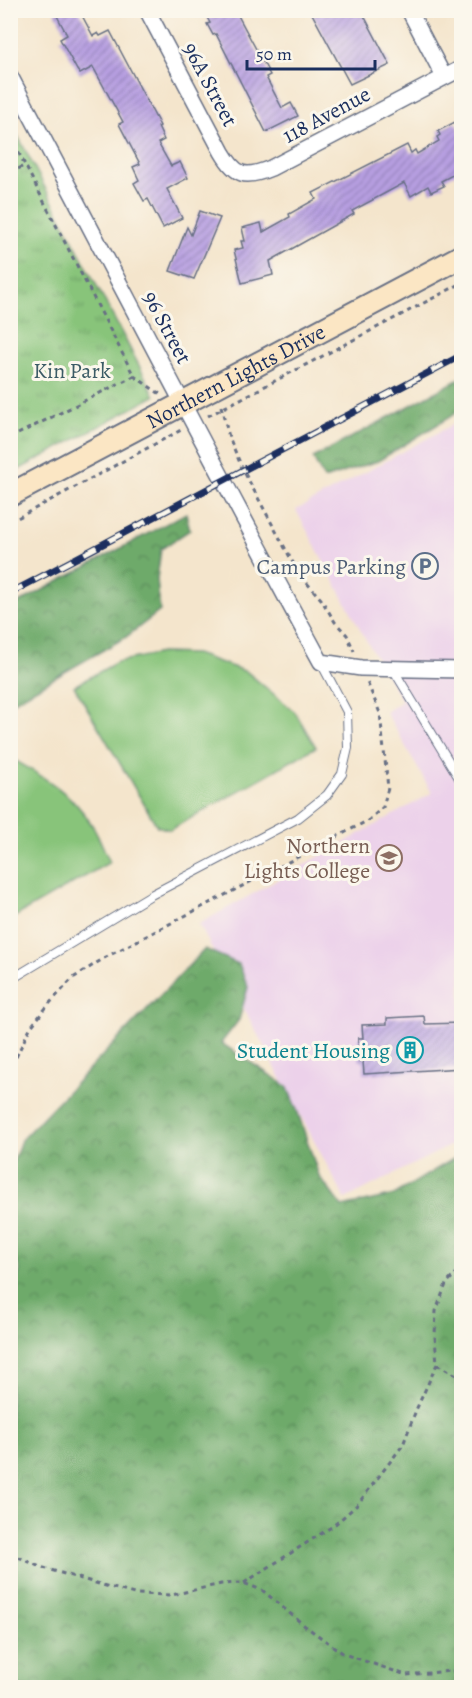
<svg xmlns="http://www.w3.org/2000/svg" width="472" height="1698" viewBox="0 0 472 1698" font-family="Alegreya,serif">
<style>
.built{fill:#ecd1ea}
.grass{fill:#88c47a;stroke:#527a6c;stroke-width:1.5}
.forest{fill:url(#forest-crowns);stroke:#446c64;stroke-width:1.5}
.park{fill:url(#park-tufts);stroke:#527a6c;stroke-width:1.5}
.building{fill:url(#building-hatch)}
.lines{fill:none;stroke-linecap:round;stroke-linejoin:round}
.service-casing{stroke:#676f84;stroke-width:10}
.minor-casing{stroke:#676f84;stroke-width:18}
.secondary-casing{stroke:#676f84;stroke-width:26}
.path{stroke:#676f84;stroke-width:3;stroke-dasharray:4.5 4.5;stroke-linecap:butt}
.service{stroke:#fff;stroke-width:8}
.minor{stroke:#fff;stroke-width:15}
.secondary{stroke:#fbe6c4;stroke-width:22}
.rail-casing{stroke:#1b2f5e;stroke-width:7}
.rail{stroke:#fbf7ec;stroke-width:4.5;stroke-dasharray:14;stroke-linecap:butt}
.labels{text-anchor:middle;stroke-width:6;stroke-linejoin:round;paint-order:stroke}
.street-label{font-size:22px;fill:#1b2f5e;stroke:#fbf7ec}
.park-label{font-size:22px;fill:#3c5c66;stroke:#fbf7ec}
.service-label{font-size:22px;fill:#4e5e75;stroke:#fbf7ec;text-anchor:end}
.education-label{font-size:22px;fill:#785e54;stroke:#fbf7ec;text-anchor:end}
.culture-label{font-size:22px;fill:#0d838f;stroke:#fbf7ec;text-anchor:end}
</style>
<defs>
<pattern id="forest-crowns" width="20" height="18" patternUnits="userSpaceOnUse" patternTransform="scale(1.5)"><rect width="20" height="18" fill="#6eaa6a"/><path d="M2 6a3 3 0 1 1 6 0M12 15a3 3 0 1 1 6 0" fill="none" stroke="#5a8b5a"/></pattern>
<pattern id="park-tufts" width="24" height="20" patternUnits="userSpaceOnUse" patternTransform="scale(1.5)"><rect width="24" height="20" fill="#88c47a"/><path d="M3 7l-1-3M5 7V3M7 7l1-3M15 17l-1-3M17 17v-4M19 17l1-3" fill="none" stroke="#6ea067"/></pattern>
<pattern id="building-hatch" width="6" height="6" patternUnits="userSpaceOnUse" patternTransform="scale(1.5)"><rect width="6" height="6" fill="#b79fe1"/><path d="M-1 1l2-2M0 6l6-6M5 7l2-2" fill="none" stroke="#9482ba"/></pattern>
</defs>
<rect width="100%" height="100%" fill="#fbf7ec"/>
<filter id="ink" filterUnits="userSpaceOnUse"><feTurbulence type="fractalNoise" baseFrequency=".0167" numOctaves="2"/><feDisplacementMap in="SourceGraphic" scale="12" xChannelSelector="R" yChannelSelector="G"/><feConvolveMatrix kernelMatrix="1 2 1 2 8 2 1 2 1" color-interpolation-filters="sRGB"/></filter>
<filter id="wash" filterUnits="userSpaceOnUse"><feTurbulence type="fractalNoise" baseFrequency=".008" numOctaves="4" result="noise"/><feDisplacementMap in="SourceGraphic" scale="24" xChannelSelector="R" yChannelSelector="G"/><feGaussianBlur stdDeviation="1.35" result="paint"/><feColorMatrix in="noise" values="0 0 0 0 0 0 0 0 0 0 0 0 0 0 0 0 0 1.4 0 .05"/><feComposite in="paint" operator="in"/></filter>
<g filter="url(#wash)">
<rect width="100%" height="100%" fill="#f4e5cc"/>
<!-- built -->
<path class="built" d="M 461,420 L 461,1140 L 345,1199 L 199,924 L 432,793 L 386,712 L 402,701 L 365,638 L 296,510 Z"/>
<!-- grass -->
<path class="grass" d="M 161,653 L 196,654 L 247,672 L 295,712 L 316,747 L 170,830 L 157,826 L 74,686 L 117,662 Z
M 11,758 C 42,776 73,793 92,825 C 99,836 104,850 110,862 L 11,919 Z"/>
<!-- forest -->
<path class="forest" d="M 461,378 L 461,410 L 378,461 L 324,479 L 313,458 Z
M 186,513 L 190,530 L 161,549 L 157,579 L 160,611 L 126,637 L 11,703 L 11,607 Z
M 205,949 L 239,964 L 248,987 L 239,1020 L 221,1043 L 287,1086 L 297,1110 L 319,1176 L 342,1207 L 394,1195 L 461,1154 L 461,1687 L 11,1687 L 10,1294 L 13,1293 L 20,1270 L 11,1252 L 10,1171 L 21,1140 Z"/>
<!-- park -->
<path class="park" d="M 11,123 L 155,396 L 11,474 L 10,474 Z"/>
<g id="blocks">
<!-- building -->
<path class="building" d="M 54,10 L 79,10 L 93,36 L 98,33 L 100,36 L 110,31 L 160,126 L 158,127 L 164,140 L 158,143 L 171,166 L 180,162 L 188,178 L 167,189 L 182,218 L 163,228 L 148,199 L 144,201 L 134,183 L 139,180 L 133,167 L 140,164 L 119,124 L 123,122 L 93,67 L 80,74 L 77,70 L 60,39 L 67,35 Z
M 203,10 L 235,10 L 270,75 L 266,77 L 282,108 L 291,103 L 298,116 L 266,132 L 216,34 L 213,35 L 207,24 L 210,23 Z
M 310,10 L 361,10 L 390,65 L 350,84 Z
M 455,122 L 462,134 L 462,170 L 441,181 L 444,186 L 431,192 L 428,186 L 411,196 L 404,183 L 352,211 L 354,214 L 270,261 L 273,275 L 242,283 L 234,250 L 243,248 L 241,241 L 245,241 L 242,228 L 261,223 L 263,232 L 290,217 L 289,214 L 316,199 L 313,193 L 407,145 L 411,153 L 415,150 L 417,154 L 439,141 L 437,137 L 440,135 L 438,131 Z
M 200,211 L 220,218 L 194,279 L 170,271 L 187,227 L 191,235 Z
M 424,1016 L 425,1024 L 462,1023 L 462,1068 L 364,1074 L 363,1061 L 359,1061 L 358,1038 L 363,1038 L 362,1025 L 387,1024 L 387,1018 Z"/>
</g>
</g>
<g filter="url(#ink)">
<use href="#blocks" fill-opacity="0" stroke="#676f84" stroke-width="1.5"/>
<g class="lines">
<defs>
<path id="service" d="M 393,669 L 462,783
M 10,980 L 151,895 L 298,818 L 327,795 L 342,774 L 348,748 L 347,712 L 321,663"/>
<path id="minor" d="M 147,10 L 222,152 C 236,176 245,179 271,168 L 462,68
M 409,10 L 444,77
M 10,76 C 114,271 215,468 321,662 L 361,668 L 462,670"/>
<g id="secondary">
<path id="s1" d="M 10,495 L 462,256"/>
</g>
</defs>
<!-- service casing -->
<use href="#service" class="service-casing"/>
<!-- minor casing -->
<use href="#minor" class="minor-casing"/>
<!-- secondary casing -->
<use href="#secondary" class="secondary-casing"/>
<!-- path -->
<path class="path" d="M 10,136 L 134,376 L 160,394
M 10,173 L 26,165
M 221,406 L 229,437 L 243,470 L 299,574 L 321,599 L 335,622 L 347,635 L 354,651
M 208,416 L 462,283
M 10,438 L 134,376
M 10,522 L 181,430
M 10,1074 L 17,1055 L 30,1028 L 49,1004 L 73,978 L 106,957 L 369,820 L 383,807 L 388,788 L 380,713 L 367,682
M 437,1364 L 462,1378
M 10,1553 L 40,1567 L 134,1594 L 172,1595 L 221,1584 L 243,1583 L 262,1590 L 305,1626 L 344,1654 L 406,1675 L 462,1670
M 244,1583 L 333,1526 L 357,1505 L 403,1445 L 416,1410 L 437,1364 L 435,1337 L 436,1311 L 446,1284 L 462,1267"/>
<!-- service -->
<use href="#service" class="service"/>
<!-- minor -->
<use href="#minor" class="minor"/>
<!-- secondary -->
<use href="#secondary" class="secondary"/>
<defs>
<path id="rail" d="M 10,593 L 462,355"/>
</defs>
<!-- rail casing -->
<use href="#rail" class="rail-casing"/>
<!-- rail -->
<use href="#rail" class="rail"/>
</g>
</g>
<!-- icons -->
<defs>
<symbol id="parking-ring" viewBox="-11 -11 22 22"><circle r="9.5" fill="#fbf7ec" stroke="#5c6f8a" stroke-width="1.5"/><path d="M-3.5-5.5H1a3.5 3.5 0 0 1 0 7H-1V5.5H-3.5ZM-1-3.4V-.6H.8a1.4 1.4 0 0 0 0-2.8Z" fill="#5c6f8a"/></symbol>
<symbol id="university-ring" viewBox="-11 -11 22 22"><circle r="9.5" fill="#fbf7ec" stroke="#8d6e63" stroke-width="1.5"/><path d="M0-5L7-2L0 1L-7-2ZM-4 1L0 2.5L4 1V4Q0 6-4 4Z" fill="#8d6e63"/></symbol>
<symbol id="building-ring" viewBox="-11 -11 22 22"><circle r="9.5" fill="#fbf7ec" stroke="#0f9aa8" stroke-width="1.5"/><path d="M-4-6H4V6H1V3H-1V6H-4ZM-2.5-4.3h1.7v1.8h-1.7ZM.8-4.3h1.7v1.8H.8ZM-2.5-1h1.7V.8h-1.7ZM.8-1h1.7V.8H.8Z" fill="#0f9aa8"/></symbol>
</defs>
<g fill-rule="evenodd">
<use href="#parking-ring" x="410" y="551" width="30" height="30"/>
<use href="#university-ring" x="374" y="843" width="30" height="30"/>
<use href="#building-ring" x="395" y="1035" width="30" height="30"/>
</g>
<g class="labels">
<!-- street labels -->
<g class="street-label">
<text transform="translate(211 84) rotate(62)" y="8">96A Street</text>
<text transform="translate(326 114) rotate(-28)" y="8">118 Avenue</text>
<text transform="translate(168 327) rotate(62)" y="8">96 Street</text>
<text dy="8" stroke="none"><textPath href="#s1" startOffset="255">Northern Lights Drive</textPath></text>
</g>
<!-- park labels -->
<g class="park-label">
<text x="72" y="378">Kin Park</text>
</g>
<!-- service labels -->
<g class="service-label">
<text x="406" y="574">Campus Parking</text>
</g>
<!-- education labels -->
<g class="education-label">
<text x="370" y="853">Northern<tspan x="370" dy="25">Lights College</tspan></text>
</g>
<!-- culture labels -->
<g class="culture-label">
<text x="390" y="1058">Student Housing</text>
</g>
</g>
<!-- margin -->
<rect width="472" height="1698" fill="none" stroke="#fbf7ec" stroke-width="36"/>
<!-- scale -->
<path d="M247 60v9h128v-9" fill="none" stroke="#1b2f5e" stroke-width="3"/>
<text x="256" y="60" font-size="18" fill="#1b2f5e" stroke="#fbf7ec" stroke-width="4.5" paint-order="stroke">50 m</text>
</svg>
